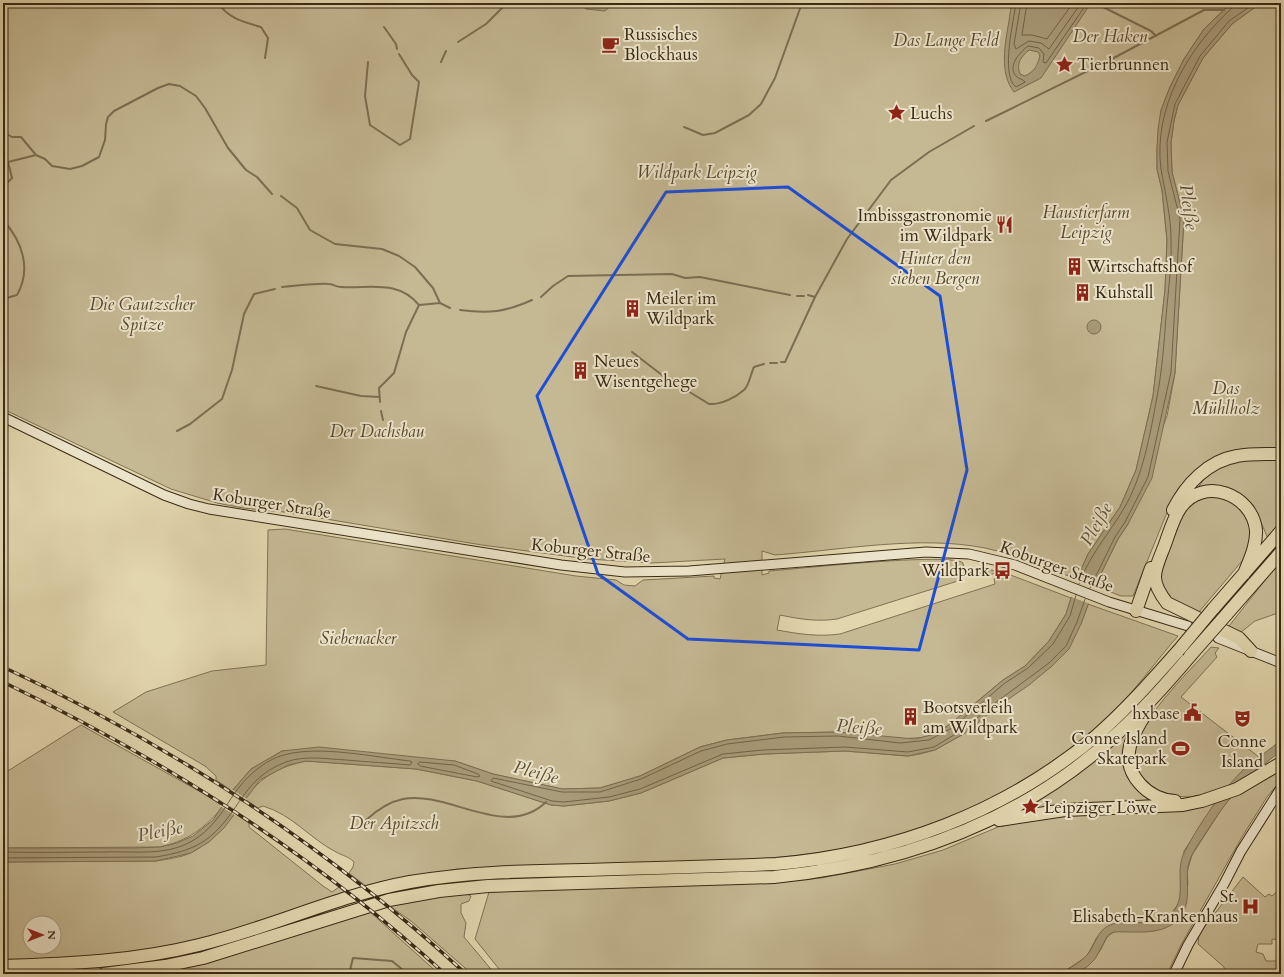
<svg xmlns="http://www.w3.org/2000/svg" width="1284" height="977" viewBox="0 0 1284 977" font-family="Cardo,serif">
<style>
.green{fill:#c5b994;stroke:#7f7254;fill-rule:evenodd}
.water{fill:#a99c7a;stroke:#7c6e52;fill-rule:evenodd}
.pier{fill:#e2d6ae}
.lines{fill:none;stroke-linecap:round;stroke-linejoin:round}
.shore{stroke:#716348;stroke-width:1}
.stream{stroke:#7c6e52;stroke-width:2}
.secondary-casing{stroke:#392a15;stroke-width:11}
.highway-casing{stroke:#392a15;stroke-width:14}
.secondary{stroke:#ece4ca;stroke-width:9}
.highway{stroke:#e2d6ae;stroke-width:12}
.rail-casing{stroke:#392a15;stroke-width:3.5}
.rail{stroke:#ece4ca;stroke-width:2;stroke-dasharray:6;stroke-linecap:butt}
.highway-bridge-casing{stroke:#392a15;stroke-width:14;stroke-linecap:butt}
.highway-bridge{stroke:#e2d6ae;stroke-width:12}
.marked{fill:none;stroke:#1d4ed8;stroke-width:3;stroke-linejoin:round}
.labels{text-anchor:middle;stroke-width:4;stroke-linejoin:round;paint-order:stroke}
.poi-label{font-size:17px;fill:#392a15;stroke:#ece4ca;text-anchor:start}
.park-label{font-size:17px;font-style:italic;fill:#55472e;stroke:#ece4ca}
.street-label{font-size:17px;fill:#392a15;stroke:#ece4ca}
.water-label{font-size:18px;font-style:italic;fill:#5b4c33;stroke:#ece4ca}
</style>
<rect width="100%" height="100%" fill="#e2d6ae"/>
<filter id="stains"><feTurbulence type="fractalNoise" baseFrequency=".005" numOctaves="4"/><feColorMatrix values="0 0 0 0 .2 0 0 0 0 .09 0 0 0 0 .02 0 0 0 .5 -.17"/></filter>
<radialGradient id="worn" r=".72"><stop offset=".6" stop-color="#630" stop-opacity="0"/><stop offset="1" stop-color="#630" stop-opacity=".3"/></radialGradient>
<!-- green -->
<path class="green" d="M 3,3 L 1231,3 L 1204,29 L 1184,59 L 1170,87 L 1161,110 L 1157,148 L 1157,169 L 1162,190 L 1167,240 L 1165,290 L 1153,396 L 1136,470 L 1120,507 L 1088,554 L 1077,579 C 1046,568 1017,555 985,548 C 919,535 842,550 775,555 L 762,551 L 762,575 L 769,573 L 769,571 C 796,569 951,552 963,563 L 964,570 L 961,580 L 837,619 C 817,622 799,619 780,615 L 777,630 C 799,634 818,637 840,634 L 995,584 L 994,579 L 1008,574 L 1071,598 L 1066,614 L 1049,641 L 1025,666 L 1003,680 L 949,725 L 928,737 L 900,739 L 838,732 L 783,733 L 727,740 L 700,747 L 640,776 L 600,788 L 562,789 L 493,774 L 455,761 L 282,751 L 251,769 L 232,791 L 216,780 L 216,776 L 205,766 L 113,712 L 146,692 L 212,671 L 266,665 L 268,530 L 285,529 L 576,576 L 616,580 L 624,585 L 635,586 L 643,580 L 714,576 L 714,578 L 720,579 L 725,559 L 652,563 L 588,559 L 482,545 L 284,512 L 243,508 L 217,503 L 171,489 L 3,409 Z
M 1261,3 L 1281,3 L 1281,449 L 1221,457 L 1168,510 L 1133,596 L 1121,596 L 1095,586 L 1118,539 L 1128,524 L 1167,416 L 1175,373 L 1184,219 L 1172,172 L 1171,143 L 1174,121 L 1178,105 L 1203,58 L 1232,24 Z
M 1281,458 L 1281,524 L 1268,539 C 1254,504 1241,479 1198,488 L 1208,473 L 1233,460 Z
M 1208,495 L 1235,500 L 1252,525 L 1248,554 L 1198,613 C 1179,604 1163,599 1160,576 L 1182,514 L 1194,500 Z
M 1281,560 L 1281,612 L 1255,621 L 1240,633 L 1229,626 Z
M 978,567 L 1005,573 L 996,576 L 995,573 L 990,575 L 988,571 L 972,577 L 975,569 Z
M 1088,604 L 1178,636 C 1155,662 1136,690 1111,714 C 1051,770 979,810 901,834 C 887,838 874,844 860,846 C 823,853 786,857 749,860 L 457,869 L 366,886 L 349,873 L 353,867 L 354,862 C 348,856 343,856 336,852 C 309,838 293,815 263,806 L 258,808 L 245,799 C 260,777 279,767 306,761 L 416,769 L 477,781 L 551,805 L 564,806 L 609,801 L 641,793 L 723,758 L 764,754 L 845,751 L 908,756 L 920,754 L 935,750 L 967,732 L 994,709 L 1052,666 L 1081,624 Z
M 1211,647 L 1219,648 L 1215,653 L 1217,657 L 1181,697 L 1259,757 L 1246,767 L 1229,786 L 1202,795 L 1191,797 L 1168,796 L 1142,782 C 1140,775 1135,766 1134,759 C 1130,727 1190,671 1211,647 Z
M 81,725 L 206,795 L 223,806 C 206,828 187,841 160,847 L 3,848 L 3,774 Z
M 1134,725 L 1125,759 L 1156,801 L 1022,811 L 1022,809 Z
M 1281,769 L 1281,780 L 1267,797 L 1242,837 L 1181,945 L 1167,974 L 1076,974 C 1086,967 1094,960 1101,949 C 1105,942 1105,937 1114,932 L 1176,921 L 1188,884 L 1187,872 L 1192,855 L 1223,807 L 1231,797 L 1243,793 Z
M 1217,802 L 1184,851 L 1180,902 L 1170,915 L 1156,922 L 1123,923 L 1097,937 L 1088,954 L 1083,959 L 1060,974 L 503,974 L 475,939 L 489,892 L 776,882 L 821,878 L 895,864 L 943,850 L 998,827 L 1050,816 L 1170,810 Z
M 235,813 L 249,823 L 249,827 L 323,886 L 332,892 L 339,887 L 346,893 L 212,938 L 136,954 L 47,960 L 3,959 L 3,862 L 156,861 C 167,859 180,858 190,853 C 207,845 224,828 235,813 ZM 30,923 L 54,923 L 54,947 L 30,947 Z
M 1243,877 L 1265,897 L 1269,894 L 1272,896 L 1279,890 L 1277,887 L 1281,884 L 1281,940 L 1272,939 L 1272,944 L 1258,944 L 1256,952 L 1263,954 L 1266,961 L 1281,961 L 1281,974 L 1225,974 L 1224,967 L 1198,944 L 1199,934 Z
M 467,894 L 471,896 L 469,901 L 461,904 L 461,913 L 466,923 L 464,937 L 495,974 L 472,974 L 411,921 L 390,906 L 417,899 Z
M 370,912 L 439,974 L 152,974 L 226,957 Z"/>
<!-- water -->
<path class="water" d="M 578,3 L 614,3 L 605,11 L 586,9 Z
M 1013,3 L 1091,3 L 1041,78 L 1014,92 C 999,73 1005,44 1009,21 C 1010,15 1010,8 1013,3 ZM 1029,50 L 1038,52 L 1040,56 C 1037,66 1035,71 1025,76 L 1020,74 C 1016,63 1021,57 1029,50 Z
M 1231,3 L 1261,3 L 1232,24 L 1203,58 L 1178,105 L 1174,121 L 1171,143 L 1172,172 L 1184,219 L 1178,319 L 1175,373 L 1152,478 L 1128,524 L 1118,539 L 1095,586 L 1081,624 L 1069,649 L 1052,666 L 1029,685 L 994,709 L 967,732 L 935,750 L 908,756 L 845,751 L 764,754 L 723,758 L 641,793 L 609,801 L 564,806 L 551,805 L 477,781 L 416,769 L 306,761 L 288,765 L 260,780 L 224,828 L 209,842 L 191,853 L 156,861 L 3,862 L 3,848 L 134,848 L 160,847 L 177,843 L 193,836 L 213,820 L 232,791 L 251,769 L 282,751 L 319,747 L 455,761 L 493,774 L 562,789 L 600,788 L 640,776 L 700,747 L 727,740 L 783,733 L 838,732 L 915,739 L 935,734 L 949,725 L 1003,680 L 1025,666 L 1049,641 L 1066,614 L 1077,579 L 1088,554 L 1120,507 L 1136,470 L 1153,396 L 1165,290 L 1167,240 L 1162,190 L 1157,169 L 1157,148 L 1158,129 L 1161,110 L 1170,87 L 1184,59 L 1204,29 Z
M1087 327a7 7 0 1 1 14 0a7 7 0 1 1-14 0Z
M 1281,740 L 1281,751 C 1247,777 1230,795 1207,831 C 1202,839 1195,848 1191,857 C 1181,879 1197,903 1175,922 C 1159,936 1134,931 1114,932 L 1108,935 L 1095,959 L 1088,966 L 1076,974 L 1060,974 C 1069,968 1080,963 1087,955 C 1096,945 1096,931 1110,925 C 1129,917 1155,931 1171,914 C 1189,896 1173,873 1185,851 C 1199,824 1223,789 1245,768 C 1256,758 1270,750 1281,740 Z"/>
<!-- pier -->
<path class="pier" d="M 1075,579 L 1096,587 L 1090,604 L 1069,596 Z
M 231,789 L 247,799 L 236,816 L 220,806 Z"/>
<g class="lines">
<!-- shore -->
<path class="shore" d="M 1016,3 C 1014,20 1000,75 1016,87 L 1025,82 C 1023,79 1019,79 1017,77 C 1006,67 1020,52 1028,46 L 1039,48 L 1044,54 L 1043,62 L 1046,63 L 1087,3
M 1021,3 L 1014,44 L 1016,49 L 1029,41 L 1041,43 L 1049,49 L 1081,3
M 1027,3 L 1022,35 L 1032,35 L 1047,39 L 1073,3
M 1079,584 C 1089,556 1108,535 1123,510 C 1143,477 1150,435 1157,397 C 1162,371 1164,344 1166,317 C 1168,292 1172,265 1171,240 C 1171,216 1165,193 1161,169 C 1153,108 1188,48 1232,8 L 1233,3
M 1090,588 L 1115,537 L 1125,522 L 1148,477 L 1171,372 L 1180,219 L 1168,171 L 1167,142 L 1175,104 L 1200,56 L 1229,21 L 1255,3
M 1076,595 L 1070,616 L 1053,644 L 1028,668 L 1005,683 L 952,728 L 929,740 L 900,743 L 838,736 L 784,737 L 727,744 L 701,751 L 641,779 L 600,792 L 562,792 L 493,778 L 491,781 L 552,801 L 564,802 L 609,797 L 640,789 L 723,754 L 763,750 L 845,747 L 908,752 L 934,747 L 964,729 L 991,706 L 1049,663 L 1066,646 L 1077,622 L 1085,599
M 420,762 L 454,765 L 478,774 L 480,776 L 477,777 L 420,766 L 418,764 Z
M 3,852 C 36,853 70,852 103,852 C 128,851 155,855 179,847 C 207,837 219,817 234,794 C 245,778 264,760 284,755 C 319,745 374,757 410,761 L 412,762 L 410,765 C 389,763 368,762 346,760 C 326,759 305,755 286,762 C 242,778 240,814 207,839 C 192,850 174,854 156,857 L 3,858"/>
<!-- stream -->
<path class="stream" d="M 218,3 C 229,19 244,22 261,27 L 268,38 L 265,58
M 822,3 L 831,7
M 1095,3 L 1151,31 L 1156,36
M 384,27 L 396,44 L 397,49
M 458,42 L 486,24 L 507,3
M 368,62 L 365,96 L 370,125 L 400,145 L 410,139 L 419,82 L 412,75 L 399,54
M 441,62 L 446,51
M 986,121 L 1108,61 L 1204,10 L 1224,10
M 684,127 L 703,135 L 715,133 L 749,115 L 761,104 L 775,78 L 802,3
M 3,132 L 12,137 L 21,137 L 36,155 L 45,159 L 52,166 L 70,169 L 82,166 L 99,157 L 105,140 L 106,124 L 108,117 L 114,111 L 158,88 L 169,84 L 180,86 L 196,96 L 205,108 L 228,148 L 246,170 L 257,177 L 272,194
M 7,183 L 12,178 L 8,162 L 36,155
M 281,196 L 297,208 L 310,230 L 335,244 L 382,249 L 399,256 L 415,267 L 433,288 L 440,303 L 450,308
M 3,220 C 22,241 32,269 17,295 L 3,299
M 282,287 C 297,286 314,283 329,284 C 333,284 336,287 341,287 C 369,289 398,279 419,305 L 440,303
M 808,295 L 815,297
M 797,296 L 804,296
M 541,297 L 553,286 L 568,276 L 672,274 L 685,278 L 700,277 L 790,295
M 460,310 C 489,314 505,312 532,300
M 632,352 L 662,375 L 709,404 C 720,405 735,398 744,390 C 749,386 751,373 754,367 L 764,364
M 781,362 L 785,362 L 815,297 L 847,239 L 891,180 L 929,152 L 974,126
M 770,363 L 777,363
M 316,386 L 361,396 L 380,397
M 380,402 L 379,388 L 394,373 L 406,332 L 419,305
M 381,411 L 383,420
M 177,431 L 190,424 L 222,399 L 232,370 L 244,314 L 254,294 L 275,289
M 366,820 C 377,810 388,802 403,799 C 448,790 506,841 546,802
M 349,974 L 353,958 L 392,961 L 408,974"/>
<defs>
<path id="secondary" d="M 3,417 L 164,495 L 189,504 L 209,509 L 561,565 L 625,572 L 689,571 L 926,552 L 969,554 L 1015,565 L 1109,602 L 1188,626
M 1218,638 L 1281,663
M 1174,974 L 1188,945 L 1224,884 L 1241,851 L 1281,788"/>
<path id="highway" d="M 1173,510 C 1186,484 1208,461 1237,456 C 1251,453 1267,454 1281,454
M 1244,574 C 1249,561 1257,545 1256,530 C 1252,494 1204,476 1181,507 C 1173,518 1169,534 1164,547 C 1154,572 1149,580 1167,603 L 1239,638 L 1251,651
M 1213,609 L 1281,531
M 1136,611 L 1151,568
M 1226,615 L 1281,552
M 1148,710 C 1141,721 1133,733 1130,746 C 1123,775 1148,799 1175,801
M 999,820 L 1065,810 L 1183,805 L 1202,801 L 1237,789 L 1281,763
M 3,966 C 69,964 135,961 199,945 C 270,928 338,895 410,882 C 468,872 525,871 583,870 C 648,868 712,867 776,864 C 893,854 1006,812 1096,736 C 1126,710 1152,680 1178,651
M 104,974 L 165,966 L 203,958 L 389,900 L 439,891 L 488,886 L 774,877 C 904,864 1023,822 1120,731 C 1145,708 1168,682 1190,656"/>
</defs>
<!-- secondary casing -->
<use href="#secondary" class="secondary-casing"/>
<!-- highway casing -->
<use href="#highway" class="highway-casing"/>
<!-- secondary -->
<use href="#secondary" class="secondary"/>
<!-- highway -->
<use href="#highway" class="highway"/>
<defs>
<path id="rail" d="M 3,667 C 172,745 329,848 466,974
M 3,682 C 163,759 314,854 445,974"/>
</defs>
<!-- rail casing -->
<use href="#rail" class="rail-casing"/>
<!-- rail -->
<use href="#rail" class="rail"/>
<defs>
<path id="highway-bridge" d="M 1178,651 L 1213,609
M 1190,656 L 1226,615"/>
</defs>
<!-- highway-bridge casing -->
<use href="#highway-bridge" class="highway-bridge-casing"/>
<!-- highway-bridge -->
<use href="#highway-bridge" class="highway-bridge"/>
</g>
<!-- marked area -->
<path class="marked" d="M 788,187 L 940,296 L 967,470 L 919,650 L 688,639 L 598,574 L 537,396 L 666,192 Z"/>
<!-- icons -->
<defs>
<symbol id="cafe-bare" viewBox="-9 -9 18 18"><path d="M-5.5-4.5H6V0H3Q3 3.5 0 3.5H-2.5Q-5.5 3.5-5.5 0ZM3-3.2v2h1.7v-2ZM-6 4.5H4V6H-6Z" fill="#8f2418" stroke="#ece4ca" stroke-width="2.5" paint-order="stroke"/></symbol>
<symbol id="sight-bare" viewBox="-9 -9 18 18"><path d="M0-6L1.8-2.2L6-1.7L2.9 1.2L3.7 5.4L0 3.3L-3.7 5.4L-2.9 1.2L-6-1.7L-1.8-2.2Z" fill="#8f2418" stroke="#ece4ca" stroke-width="2.5" paint-order="stroke"/></symbol>
<symbol id="restaurant-bare" viewBox="-9 -9 18 18"><path d="M-5-6h1v4h1v-4h1v4h1v-4h1v5L-1.5 .5V6h-2V.5L-5-1ZM5-6V6H3V1.5H1.5Q1.5-4 5-6Z" fill="#8f2418" stroke="#ece4ca" stroke-width="2.5" paint-order="stroke"/></symbol>
<symbol id="building-bare" viewBox="-9 -9 18 18"><path d="M-4-6H4V6H1V3H-1V6H-4ZM-2.5-4.3h1.7v1.8h-1.7ZM.8-4.3h1.7v1.8H.8ZM-2.5-1h1.7V.8h-1.7ZM.8-1h1.7V.8H.8Z" fill="#8f2418" stroke="#ece4ca" stroke-width="2.5" paint-order="stroke"/></symbol>
<symbol id="bus-bare" viewBox="-9 -9 18 18"><path d="M-5-6H5V4H4V6H2V4H-2V6H-4V4H-5ZM-3.5-4V0h7V-4ZM-3.5 1.2v1.5H-2V1.2ZM2 1.2v1.5H3.5V1.2Z" fill="#8f2418" stroke="#ece4ca" stroke-width="2.5" paint-order="stroke"/></symbol>
<symbol id="civic-bare" viewBox="-9 -9 18 18"><path d="M-.6-6.5H3V-4.5H.6V-3L4-1V1h2V6H-6V1h2V-1L-.6-3ZM-1.2 2.5V6h2.4V2.5Z" fill="#8f2418" stroke="#ece4ca" stroke-width="2.5" paint-order="stroke"/></symbol>
<symbol id="theatre-bare" viewBox="-9 -9 18 18"><path d="M-5-5.5Q0-4 5-5.5V0Q5 5 0 6Q-5 5-5 0ZM-3.3-2.5H-1v1.5H-3.3ZM1-2.5H3.3v1.5H1ZM-2.8 1Q0 5.5 2.8 1Z" fill="#8f2418" stroke="#ece4ca" stroke-width="2.5" paint-order="stroke"/></symbol>
<symbol id="stadium-bare" viewBox="-9 -9 18 18"><path d="M0-5a6.5 5 0 1 0 0 10a6.5 5 0 1 0 0-10ZM-3.5-1.8h7v3.6h-7Z" fill="#8f2418" stroke="#ece4ca" stroke-width="2.5" paint-order="stroke"/></symbol>
<symbol id="hospital-bare" viewBox="-9 -9 18 18"><path d="M-5-5h3v3.5h4V-5h3V5h-3V1.5h-4V5h-3Z" fill="#8f2418" stroke="#ece4ca" stroke-width="2.5" paint-order="stroke"/></symbol>
</defs>
<g fill-rule="evenodd">
<use href="#cafe-bare" x="598" y="32" width="25" height="25"/>
<use href="#sight-bare" x="1052" y="52" width="25" height="25"/>
<use href="#sight-bare" x="884" y="100" width="25" height="25"/>
<use href="#restaurant-bare" x="992" y="212" width="25" height="25"/>
<use href="#building-bare" x="1062" y="254" width="25" height="25"/>
<use href="#building-bare" x="1070" y="280" width="25" height="25"/>
<use href="#building-bare" x="620" y="296" width="25" height="25"/>
<use href="#building-bare" x="568" y="358" width="25" height="25"/>
<use href="#bus-bare" x="990" y="558" width="25" height="25"/>
<use href="#civic-bare" x="1180" y="700" width="25" height="25"/>
<use href="#building-bare" x="898" y="704" width="25" height="25"/>
<use href="#theatre-bare" x="1230" y="706" width="25" height="25"/>
<use href="#stadium-bare" x="1168" y="736" width="25" height="25"/>
<use href="#sight-bare" x="1018" y="794" width="25" height="25"/>
<use href="#hospital-bare" x="1238" y="894" width="25" height="25"/>
</g>
<g class="labels">
<!-- poi labels -->
<g class="poi-label">
<text x="624" y="40">Russisches<tspan x="624" dy="20">Blockhaus</tspan></text>
<text x="1077" y="70">Tierbrunnen</text>
<text x="910" y="119">Luchs</text>
<text x="992" y="221" text-anchor="end">Imbissgastronomie<tspan x="992" dy="20">im Wildpark</tspan></text>
<text x="1087" y="272">Wirtschaftshof</text>
<text x="1095" y="298">Kuhstall</text>
<text x="646" y="304">Meiler im<tspan x="646" dy="20">Wildpark</tspan></text>
<text x="594" y="367">Neues<tspan x="594" dy="20">Wisentgehege</tspan></text>
<text x="990" y="576" text-anchor="end">Wildpark</text>
<text x="923" y="713">Bootsverleih<tspan x="923" dy="20">am Wildpark</tspan></text>
<text x="1180" y="719" text-anchor="end">hxbase</text>
<text x="1167" y="744" text-anchor="end">Conne Island<tspan x="1167" dy="20">Skatepark</tspan></text>
<text x="1242" y="747" text-anchor="middle">Conne<tspan x="1242" dy="20">Island</tspan></text>
<text x="1044" y="813">Leipziger Löwe</text>
<text x="1238" y="902" text-anchor="end">St.<tspan x="1238" dy="20">Elisabeth-Krankenhaus</tspan></text>
</g>
<!-- park labels -->
<g class="park-label">
<text x="1110" y="42">Der Haken</text>
<text x="946" y="46">Das Lange Feld</text>
<text x="697" y="178">Wildpark Leipzig</text>
<text x="1086" y="218">Haustierfarm<tspan x="1086" dy="20">Leipzig</tspan></text>
<text x="935" y="264">Hinter den<tspan x="935" dy="20">sieben Bergen</tspan></text>
<text x="142" y="310">Die Gautzscher<tspan x="142" dy="20">Spitze</tspan></text>
<text x="1226" y="394">Das<tspan x="1226" dy="20">Mühlholz</tspan></text>
<text x="377" y="437">Der Dachsbau</text>
<text x="358" y="644">Siebenacker</text>
<text x="394" y="829">Der Apitzsch</text>
</g>
<!-- street labels -->
<g class="street-label">
<text transform="translate(272 503) rotate(9)" y="6">Koburger Straße</text>
<text transform="translate(591 550) rotate(6)" y="6">Koburger Straße</text>
<text transform="translate(1057 566) rotate(20)" y="6">Koburger Straße</text>
</g>
<!-- water labels -->
<g class="water-label">
<text transform="translate(1189 207) rotate(82)" y="6">Pleiße</text>
<text transform="translate(1096 524) rotate(-60)" y="6">Pleiße</text>
<text transform="translate(859 727) rotate(5)" y="6">Pleiße</text>
<text transform="translate(536 772) rotate(15)" y="6">Pleiße</text>
<text transform="translate(160 831) rotate(-11)" y="6">Pleiße</text>
</g>
</g>
<!-- margin -->
<rect width="1284" height="977" fill="none" stroke="#e2d6ae" stroke-width="16"/>
<rect x="4" y="4" width="1276" height="969" fill="none" stroke="#392a15" stroke-width="2"/>
<rect x="8" y="8" width="1268" height="961" fill="none" stroke="#392a15"/>
<!-- north arrow -->
<g transform="translate(42 935) rotate(90)"><circle r="19" fill="#ece4ca" stroke="#a49a82"/>
<path d="M0-3L7 15L0 10L-7 15Z" fill="#8f2418"/>
<text y="-6" font-size="11" font-weight="bold" text-anchor="middle" fill="#392a15">N</text>
</g>
<rect width="100%" height="100%" filter="url(#stains)"/>
<rect width="100%" height="100%" fill="url(#worn)"/>
</svg>
